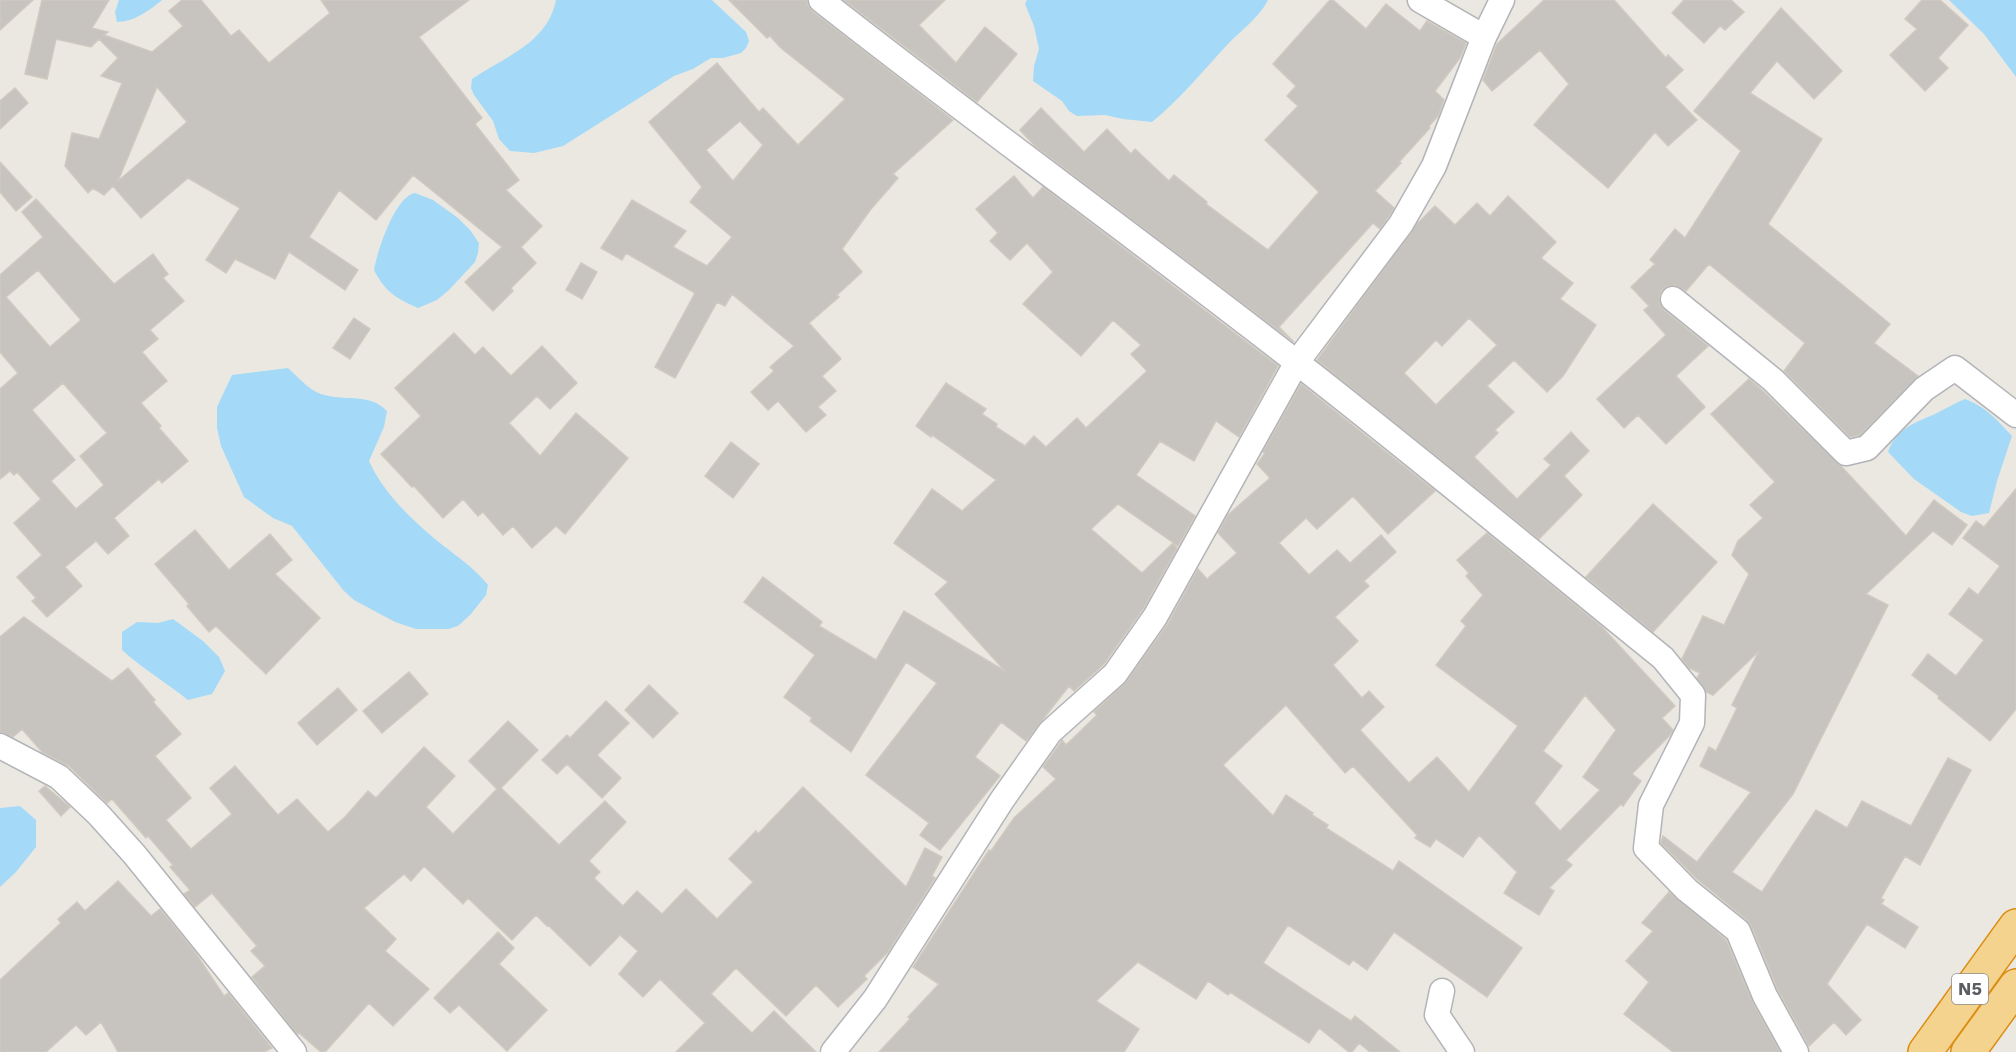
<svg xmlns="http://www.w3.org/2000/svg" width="2016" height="1052" viewBox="0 0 2016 1052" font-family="'Work Sans',sans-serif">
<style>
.water{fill:#a4daf8}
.building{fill:#c7c3be;stroke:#d0c9c0;stroke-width:1.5;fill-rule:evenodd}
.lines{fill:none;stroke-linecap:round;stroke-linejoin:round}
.street-casing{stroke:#b2b4b8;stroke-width:27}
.highway-casing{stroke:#dc8c11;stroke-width:36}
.street{stroke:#fff;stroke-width:24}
.highway{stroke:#f4d38f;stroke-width:33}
.labels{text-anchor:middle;stroke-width:4.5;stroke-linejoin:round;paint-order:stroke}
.shield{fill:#fff;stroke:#8c8e90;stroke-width:1.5}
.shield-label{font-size:18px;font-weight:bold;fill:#5a5d61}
</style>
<rect width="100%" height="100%" fill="#ebe8e1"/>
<!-- water -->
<path class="water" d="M 119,0 L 162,0 C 150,10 134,22 117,22 L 115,12 Z
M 556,0 L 712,0 L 746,32 L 749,41 L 746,48 L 741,53 L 723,58 L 711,58 L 693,69 L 674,76 L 563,146 L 534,153 L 510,151 L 499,139 L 493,121 L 474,95 L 471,88 L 472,79 C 505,56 547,44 556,0 Z
M 1027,0 L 1268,0 C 1259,18 1241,30 1227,45 C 1203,71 1180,99 1152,122 L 1123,119 L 1105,115 L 1077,116 L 1069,111 L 1062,101 L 1033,81 L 1034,66 L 1039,49 L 1034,26 L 1025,4 Z
M 1949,0 L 2016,0 L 2016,77 L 1984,34 Z
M 415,193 L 433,200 L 458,218 L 470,230 L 479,243 L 478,253 L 475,262 L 449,290 L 437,300 L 418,308 C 396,298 385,292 374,270 C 377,252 395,196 415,193 Z
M 288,368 C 297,376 309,390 321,394 C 345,402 369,392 387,411 L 384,427 L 369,461 C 383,492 409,517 435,539 C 453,554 473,566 488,585 L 486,595 L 471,614 L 458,626 L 448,629 L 416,629 L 395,622 L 354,600 L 344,591 L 292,526 L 273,518 L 244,497 L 221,446 L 217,428 L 217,407 L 232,375 Z
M 1965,399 C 1985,406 1998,421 2012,436 L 1997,481 L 1989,513 L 1972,516 L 1961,512 L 1914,479 L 1888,452 C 1896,429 1914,423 1935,414 C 1945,409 1955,403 1965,399 Z
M 173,619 L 203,641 L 219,657 L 225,671 L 212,694 L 188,700 C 167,683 143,669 122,650 L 122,632 L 137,622 L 158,623 Z
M 20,806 L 36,820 L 36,847 L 16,872 L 0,887 L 0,808 Z"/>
<!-- building -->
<path class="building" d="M 0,0 L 33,0 L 0,30 Z
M 42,0 L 109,0 L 92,28 L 108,32 L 104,35 L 152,52 L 183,26 L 169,11 L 182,0 L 201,0 L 231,36 L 239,30 L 269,63 L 330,13 L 321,0 L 469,0 L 419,37 L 482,118 L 475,124 L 519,180 L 506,190 L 542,226 L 521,247 L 536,263 L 511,288 L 513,291 L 493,311 L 465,282 L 502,247 L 413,175 L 376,220 L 339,190 L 309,237 L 358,270 L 345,290 L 289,252 L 275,279 L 235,259 L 226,273 L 206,260 L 240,208 L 188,178 L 141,218 L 113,186 L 104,195 L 93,188 L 88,193 L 65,166 L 72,133 L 99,139 L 122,83 L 101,76 L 118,58 L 99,39 L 91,47 L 56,39 L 47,79 L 25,74 ZM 157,87 L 187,122 L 118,181 Z
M 729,0 L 807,0 L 808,6 L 812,11 L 953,120 L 893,174 L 898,178 L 871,209 L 842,249 L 862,272 L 837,295 L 839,297 L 809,323 L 841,359 L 822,376 L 836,391 L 818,407 L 826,415 L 806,432 L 778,401 L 768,410 L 751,392 L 774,371 L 770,367 L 794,346 L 732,294 L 725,306 L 717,302 L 675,378 L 655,367 L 695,293 L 626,253 L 622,260 L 601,248 L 632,200 L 686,231 L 673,247 L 707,266 L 732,237 L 690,202 L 702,187 L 649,122 L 717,63 L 759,112 L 763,108 L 798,145 L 845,99 L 781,48 L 770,36 L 767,38 ZM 740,121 L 763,145 L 733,181 L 706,150 Z
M 844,0 L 945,0 L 919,25 L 956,63 L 985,27 L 1017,54 L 977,102 Z
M 1330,0 L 1333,0 L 1366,29 L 1386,4 L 1420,31 L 1427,21 L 1466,43 L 1460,58 L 1435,91 L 1444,100 L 1438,116 L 1429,126 L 1430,128 L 1399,162 L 1401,163 L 1375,191 L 1394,208 L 1389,216 L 1380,229 L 1373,223 L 1279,327 L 1294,342 L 1035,146 L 1020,130 L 1041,108 L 1084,152 L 1107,129 L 1131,154 L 1135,149 L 1169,181 L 1174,175 L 1207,202 L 1206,204 L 1268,250 L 1319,192 L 1265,140 L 1298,106 L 1287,96 L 1296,86 L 1273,64 Z
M 1544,0 L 1614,0 L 1666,58 L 1668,55 L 1683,70 L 1665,87 L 1697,120 L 1668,146 L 1655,132 L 1608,188 L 1534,125 L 1569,84 L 1540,50 L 1492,91 L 1483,80 L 1497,44 Z
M 1684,0 L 1731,0 L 1744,12 L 1725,30 L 1720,26 L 1704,43 L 1672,13 Z
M 1922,0 L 1940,0 L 1968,25 L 1938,58 L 1948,68 L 1925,91 L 1890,55 L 1917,29 L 1905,19 Z
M 1781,8 L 1842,71 L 1814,99 L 1777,61 L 1750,93 L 1822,139 L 1768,224 L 1890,324 L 1874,343 L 1918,376 L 1860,435 L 1850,437 L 1784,371 L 1805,343 L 1709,264 L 1686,291 L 1676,285 L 1668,286 L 1662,290 L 1659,296 L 1660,304 L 1664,310 L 1708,346 L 1676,376 L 1705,407 L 1666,444 L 1638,415 L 1624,428 L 1597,399 L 1666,335 L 1644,310 L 1649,306 L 1631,287 L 1655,264 L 1650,260 L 1675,229 L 1685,238 L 1741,151 L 1694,111 Z
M 15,88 L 28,103 L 0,129 L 0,101 Z
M 0,162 L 32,197 L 16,211 L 0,192 Z
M 1014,176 L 1033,198 L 1043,187 L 1278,366 L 1239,437 L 1216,421 L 1194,461 L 1160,441 L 1136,475 L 1195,516 L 1178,546 L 1118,504 L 1091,529 L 1142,573 L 1173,543 L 1177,548 L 1143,609 L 1104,664 L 1074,691 L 1069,686 L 1026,741 L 1001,722 L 975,757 L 1000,776 L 940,850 L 920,835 L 929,823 L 866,775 L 937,683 L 906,662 L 851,752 L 810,721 L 812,718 L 784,697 L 815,655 L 744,602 L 763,577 L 822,622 L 819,626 L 876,660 L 904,611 L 1005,671 L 935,594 L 948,582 L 894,543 L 932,489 L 962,511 L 996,480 L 932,435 L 931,437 L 916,426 L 946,383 L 986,409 L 982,414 L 997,424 L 996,427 L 1025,446 L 1034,436 L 1046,447 L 1077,418 L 1086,428 L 1147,371 L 1131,354 L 1141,345 L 1113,320 L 1081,356 L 1023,304 L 1053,272 L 1027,243 L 1010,260 L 990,241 L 998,233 L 976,209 Z
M 1508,196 L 1556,242 L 1541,258 L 1573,283 L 1560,299 L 1596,325 L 1563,376 L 1547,392 L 1514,360 L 1487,386 L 1514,412 L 1495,430 L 1498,433 L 1474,457 L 1517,499 L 1551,465 L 1544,459 L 1571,432 L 1589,451 L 1564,476 L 1582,495 L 1539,539 L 1317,360 L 1417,224 L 1435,206 L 1455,225 L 1477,203 L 1490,216 ZM 1469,318 L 1497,345 L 1436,405 L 1404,373 L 1436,340 L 1442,346 Z
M 36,199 L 114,284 L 153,254 L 168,274 L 163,278 L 184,301 L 150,330 L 158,339 L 142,352 L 167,381 L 141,403 L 161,426 L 159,428 L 188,461 L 162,483 L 159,479 L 114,518 L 129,536 L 108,554 L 96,541 L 65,567 L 82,586 L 47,617 L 32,601 L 36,598 L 17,577 L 42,555 L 14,523 L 41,499 L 17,472 L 14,475 L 10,471 L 0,479 L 0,389 L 18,373 L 0,352 L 0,275 L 43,237 L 22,212 ZM 38,270 L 81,320 L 50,347 L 6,297 ZM 63,383 L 107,433 L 80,456 L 104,485 L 76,509 L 51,481 L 75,460 L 32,410 Z
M 581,263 L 597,272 L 582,299 L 566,290 Z
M 354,318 L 370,329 L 350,359 L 333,348 Z
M 454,333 L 475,355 L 483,347 L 511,376 L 542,346 L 577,383 L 550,409 L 537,396 L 509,423 L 540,456 L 576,413 L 628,458 L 565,534 L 556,526 L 532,548 L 513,526 L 503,535 L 483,512 L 478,516 L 463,499 L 443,518 L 414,486 L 412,487 L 381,454 L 421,416 L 395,388 Z
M 1749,379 L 1763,391 L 1841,466 L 1906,536 L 1934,500 L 1967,525 L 1952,545 L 1933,531 L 1866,594 L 1888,605 L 1793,794 L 1732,872 L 1762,892 L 1816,810 L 1847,828 L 1862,801 L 1911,826 L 1948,758 L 1971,770 L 1920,865 L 1905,856 L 1881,898 L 1884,900 L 1881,904 L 1918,927 L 1905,948 L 1867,924 L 1827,984 L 1861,1020 L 1846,1035 L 1834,1022 L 1809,1046 L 1778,990 L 1751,925 L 1747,920 L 1697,879 L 1661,843 L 1663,836 L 1697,862 L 1751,792 L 1700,766 L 1709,747 L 1716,751 L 1737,708 L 1732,705 L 1759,651 L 1713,695 L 1706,692 L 1697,678 L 1700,673 L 1689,668 L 1682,659 L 1703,616 L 1724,625 L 1749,574 L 1732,555 L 1738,541 L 1763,518 L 1750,505 L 1775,482 L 1711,414 Z
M 1301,384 L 1435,491 L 1388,534 L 1353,496 L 1317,529 L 1306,518 L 1279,543 L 1309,575 L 1337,550 L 1350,563 L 1381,535 L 1396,552 L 1364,581 L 1369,586 L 1335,617 L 1358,641 L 1333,665 L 1362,698 L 1369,691 L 1384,707 L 1360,730 L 1409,783 L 1437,757 L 1469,792 L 1518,726 L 1436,665 L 1466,626 L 1461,621 L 1483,595 L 1466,576 L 1469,573 L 1457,560 L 1487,533 L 1602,627 L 1675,706 L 1662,718 L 1673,730 L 1669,736 L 1632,774 L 1641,781 L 1623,806 L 1621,804 L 1566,860 L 1572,865 L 1549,888 L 1554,891 L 1539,915 L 1504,893 L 1517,872 L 1479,835 L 1463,857 L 1436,839 L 1430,847 L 1415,838 L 1417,835 L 1353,766 L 1345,773 L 1286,705 L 1223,765 L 1273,816 L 1286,795 L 1313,813 L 1312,815 L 1328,825 L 1326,828 L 1393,871 L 1399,861 L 1522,948 L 1487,997 L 1394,932 L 1367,970 L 1353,960 L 1349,965 L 1288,925 L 1263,963 L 1351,1021 L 1355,1016 L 1400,1052 L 1370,1052 L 1359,1043 L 1352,1052 L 1349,1052 L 1319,1028 L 1309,1043 L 1230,992 L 1228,995 L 1208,981 L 1196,999 L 1138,962 L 1096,1001 L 1139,1029 L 1124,1052 L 879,1052 L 910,1019 L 908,1017 L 939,984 L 913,967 L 989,850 L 991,851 L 1014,818 L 1056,779 L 1043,767 L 1061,742 L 1062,740 L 1066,745 L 1097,715 L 1094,712 L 1126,682 L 1167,625 L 1198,569 L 1207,579 L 1237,553 L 1218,533 L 1228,515 L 1270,478 L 1257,464 L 1265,453 L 1263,452 ZM 1585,695 L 1616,730 L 1583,777 L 1600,790 L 1560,831 L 1534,803 L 1562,766 L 1543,751 Z
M 731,442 L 759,464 L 733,498 L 705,476 Z
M 2016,489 L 2016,709 L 1990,741 L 1938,698 L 1939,696 L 1912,675 L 1928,654 L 1956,676 L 1984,640 L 1949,614 L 1969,588 L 1978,595 L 2000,566 L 1963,538 L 1976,521 L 1984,527 Z
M 1653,504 L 1717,562 L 1653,632 L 1586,577 Z
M 195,530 L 229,570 L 270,534 L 292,560 L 275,574 L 320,618 L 266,674 L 216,626 L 209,632 L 187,606 L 189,604 L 155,564 Z
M 24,617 L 112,681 L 128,668 L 155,700 L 153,702 L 181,734 L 155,756 L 191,798 L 166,820 L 191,849 L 232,814 L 210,788 L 235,766 L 278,815 L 297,799 L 328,832 L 345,817 L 368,791 L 376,798 L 424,747 L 455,776 L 426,807 L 453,834 L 497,789 L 469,761 L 508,721 L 538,750 L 501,788 L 559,845 L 605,801 L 626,822 L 589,861 L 600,872 L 594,878 L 623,906 L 637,891 L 662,914 L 686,889 L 717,919 L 753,882 L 729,859 L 756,831 L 758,834 L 803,787 L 906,887 L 925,848 L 942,857 L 932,876 L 935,878 L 888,952 L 864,976 L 867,979 L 838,1007 L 816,985 L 786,1016 L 736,968 L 711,994 L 752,1033 L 774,1011 L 816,1052 L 676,1052 L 705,1023 L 660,979 L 643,997 L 619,974 L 638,951 L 620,935 L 590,966 L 548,925 L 547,926 L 536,915 L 512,940 L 468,898 L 463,904 L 424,866 L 411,881 L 404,874 L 364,908 L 396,939 L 385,951 L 429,989 L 393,1026 L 369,1003 L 325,1052 L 321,1052 L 299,1033 L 297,1034 L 252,977 L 265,966 L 251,951 L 257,946 L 212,893 L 195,907 L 184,894 L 190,890 L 170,867 L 173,865 L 148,836 L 146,838 L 112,799 L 107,803 L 69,766 L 42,752 L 22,729 L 13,737 L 0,732 L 0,637 Z
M 409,672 L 428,694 L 382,733 L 363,711 Z
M 649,685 L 678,713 L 653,738 L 625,710 Z
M 338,688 L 357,710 L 317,745 L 298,723 Z
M 606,701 L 629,723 L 597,755 L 621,778 L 602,798 L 567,764 L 557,774 L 542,760 L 567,735 L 570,738 Z
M 45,786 L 70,807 L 61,816 L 39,791 Z
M 118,881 L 151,916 L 160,909 L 195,952 L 224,996 L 228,993 L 272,1048 L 264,1052 L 118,1052 L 101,1022 L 86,1035 L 76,1025 L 46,1052 L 0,1052 L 0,980 L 61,923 L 58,919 L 77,902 L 85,911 Z
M 1669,892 L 1726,940 L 1752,1001 L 1780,1052 L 1673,1052 L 1624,1014 L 1649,982 L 1626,961 L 1653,931 L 1642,923 Z
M 498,932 L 514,948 L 499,964 L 547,1010 L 507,1051 L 459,1005 L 450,1013 L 434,998 Z"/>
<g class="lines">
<defs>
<path id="street" d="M 821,0 C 977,123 1139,239 1295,361 C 1420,458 1540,559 1663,658 L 1693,695 L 1692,723 L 1651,805 L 1646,848 L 1687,890 L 1738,931 L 1765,996 L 1796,1052
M 1420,0 L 1484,37
M 1673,299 L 1773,380 L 1846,453 L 1867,448 L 1924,389 L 1955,368 L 2016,415
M 0,746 L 59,777 L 98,814 L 134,854 L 294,1052
M 1442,991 L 1437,1015 L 1462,1052
M 833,1052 L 875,999 L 1002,800 L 1050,732 L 1115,674 L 1155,617 L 1297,362 L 1401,224 L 1434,166 L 1484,37 L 1502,0"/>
<path id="highway" d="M 1925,1052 L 2016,926
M 1968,1052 L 2016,986"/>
</defs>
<!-- street casing -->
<use href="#street" class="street-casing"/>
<!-- highway casing -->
<use href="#highway" class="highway-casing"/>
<!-- street -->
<use href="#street" class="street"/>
<!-- highway -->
<use href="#highway" class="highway"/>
</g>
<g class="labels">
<!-- shield labels -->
<rect class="shield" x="1952" y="974" width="36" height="30" rx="4.5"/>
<g class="shield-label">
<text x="1970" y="995">N5</text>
</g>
</g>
</svg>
